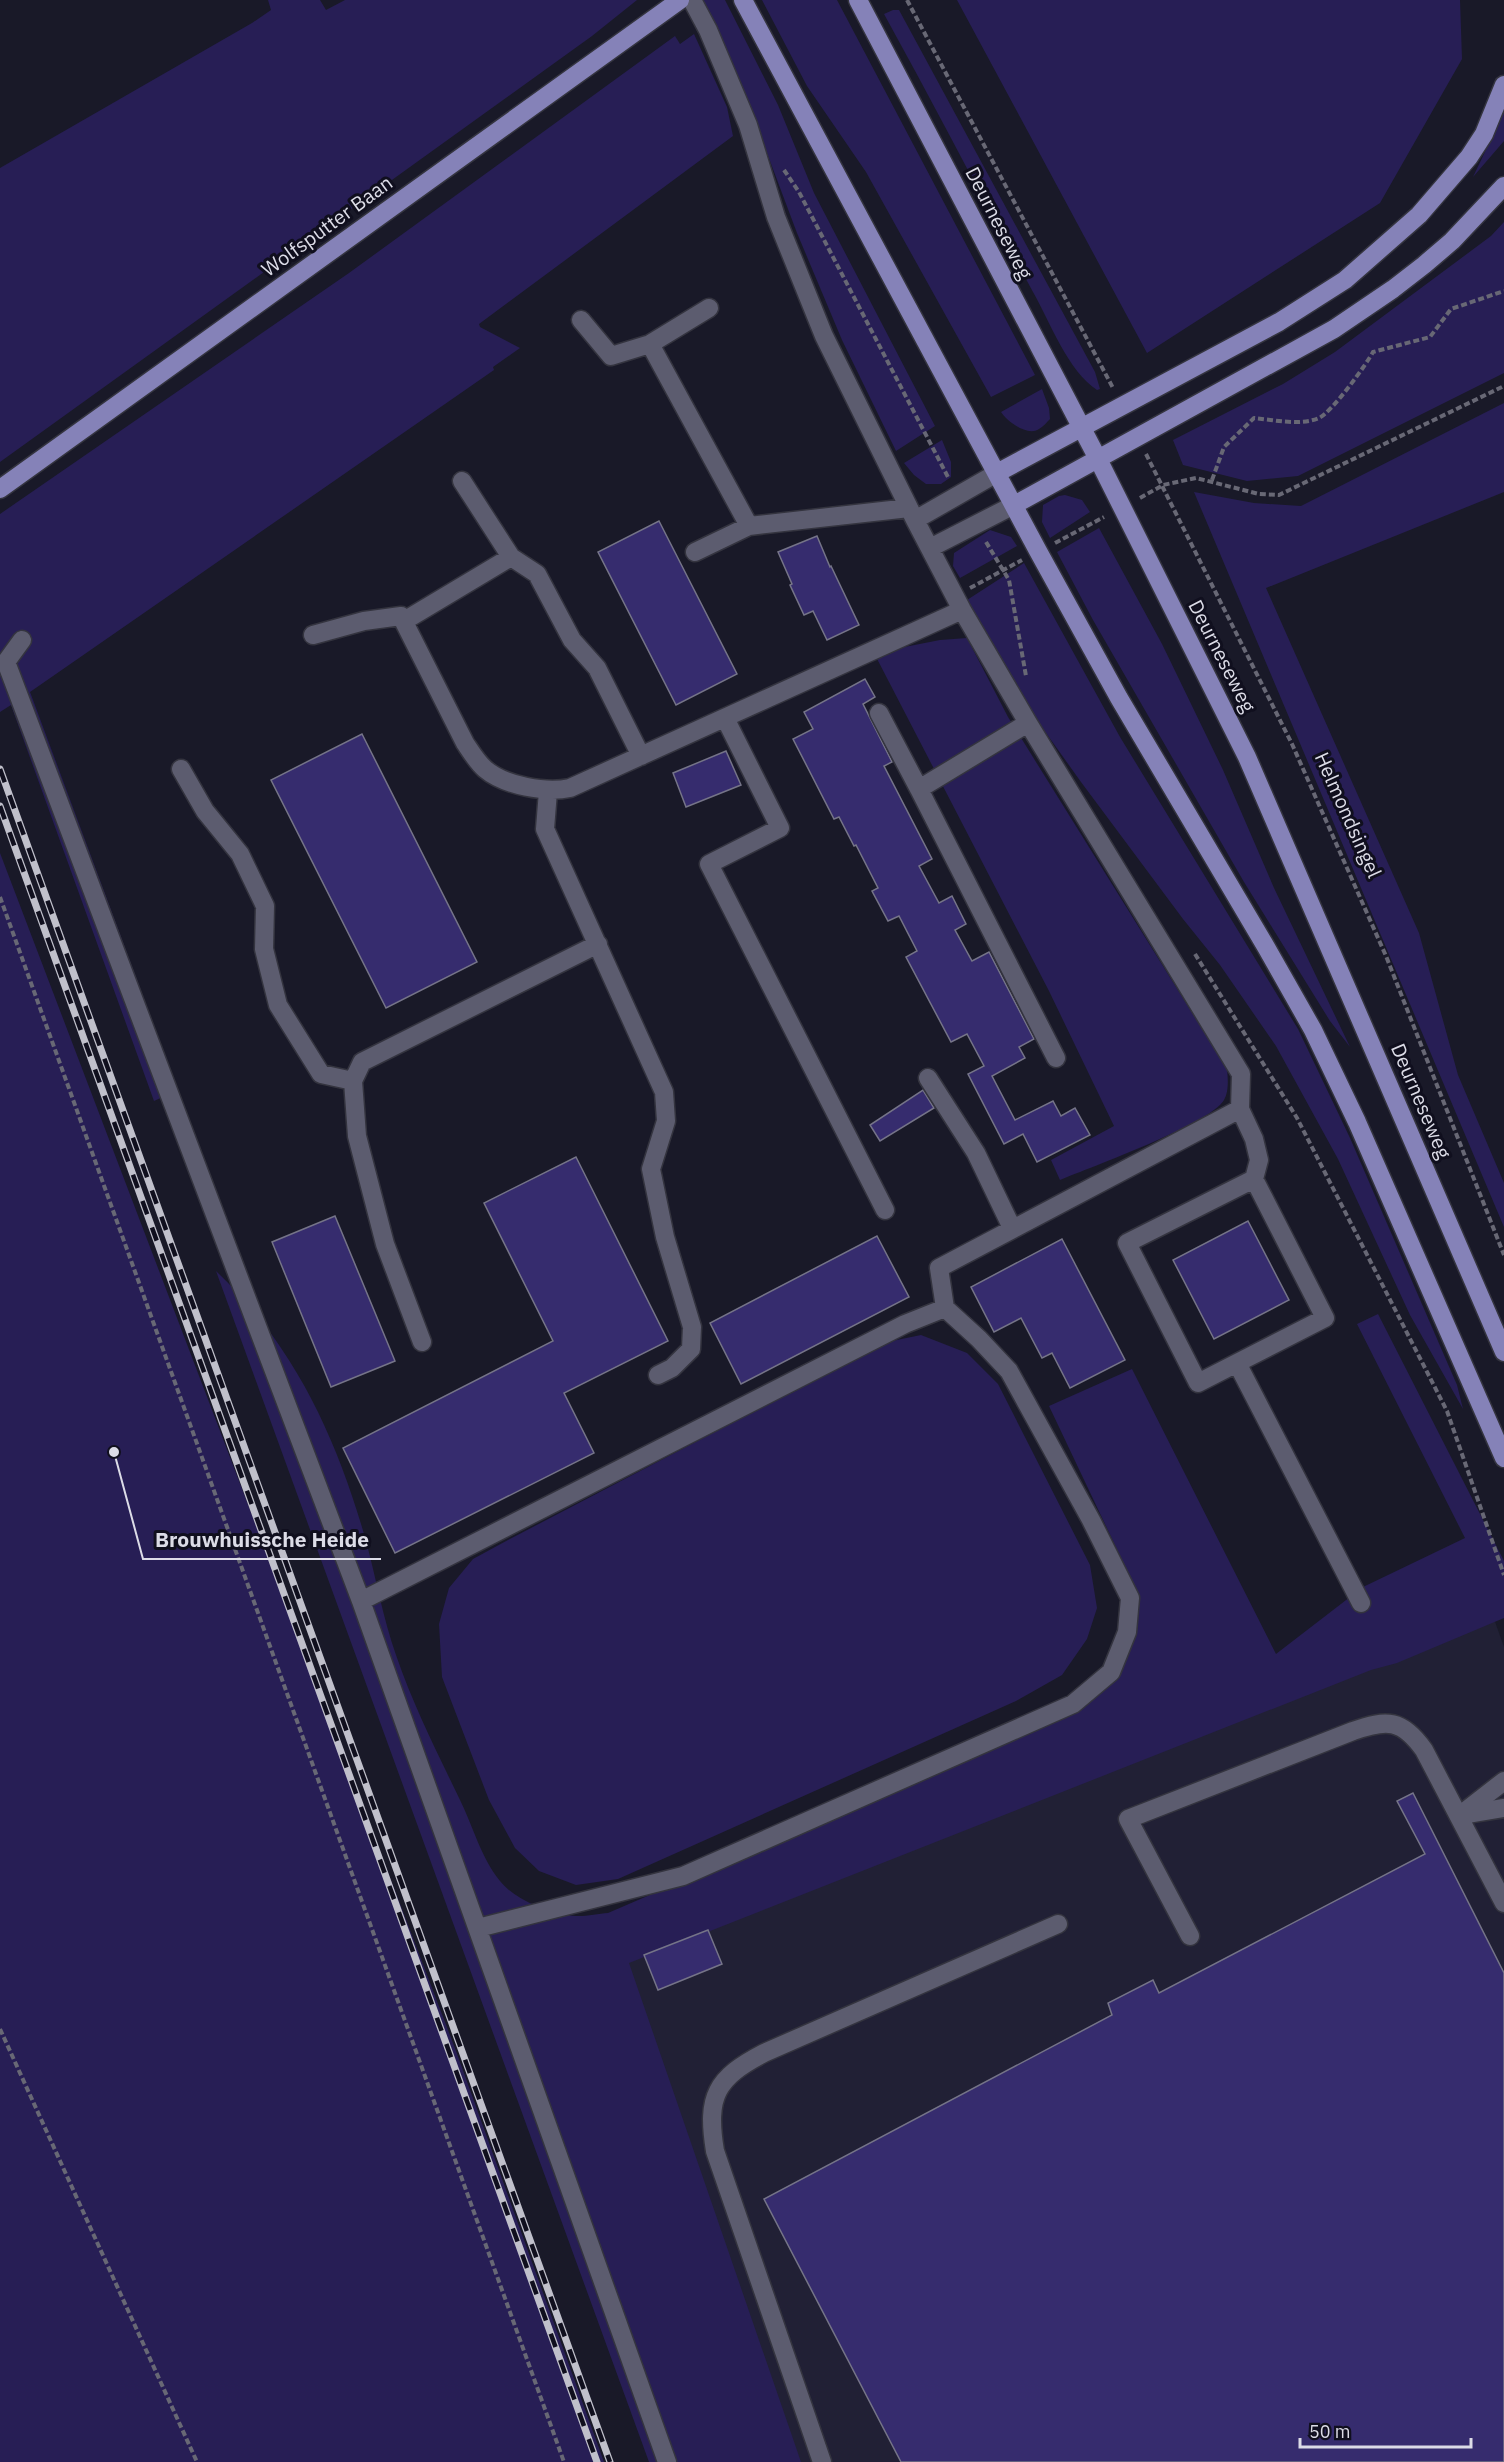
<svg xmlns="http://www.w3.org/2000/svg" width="1504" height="2462" viewBox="0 0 1504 2462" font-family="'IBM Plex Sans',sans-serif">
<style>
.built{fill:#212035}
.green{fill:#271e55}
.building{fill:#362c6e;stroke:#757488;stroke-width:1.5}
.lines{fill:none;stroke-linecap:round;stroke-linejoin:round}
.minor-casing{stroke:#34343f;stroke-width:21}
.major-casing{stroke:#34343f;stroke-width:21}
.path{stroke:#686875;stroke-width:4;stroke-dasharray:6 3;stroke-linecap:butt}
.minor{stroke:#5c5c6f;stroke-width:18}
.major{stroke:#8582b8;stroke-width:18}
.rail-casing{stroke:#c0c0cb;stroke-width:7}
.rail{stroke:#100f1e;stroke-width:4.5;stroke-dasharray:14;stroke-linecap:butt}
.labels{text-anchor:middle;stroke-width:6;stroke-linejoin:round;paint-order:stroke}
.street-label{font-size:20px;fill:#dcdce7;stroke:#100f1e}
.leader{fill:none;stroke:#dcdce7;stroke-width:2}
.callout-dot{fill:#dcdce7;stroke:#100f1e;stroke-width:2}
.callout-label{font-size:21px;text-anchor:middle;font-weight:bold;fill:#dcdce7;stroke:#100f1e;stroke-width:6;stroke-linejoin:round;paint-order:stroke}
</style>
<rect width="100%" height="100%" fill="#191928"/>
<!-- built -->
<path class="built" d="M 1479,1577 L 1504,1647 L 1504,2462 L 678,2462 L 506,1976 Z"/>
<!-- green -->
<path class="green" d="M 268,0 L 320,0 L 326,10 L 345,0 L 637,0 L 592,36 L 0,462 L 0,168 L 252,23 L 271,10 Z
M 699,0 L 725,0 L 778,105 L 814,193 L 935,426 L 896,451 L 842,340 L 797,233 L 752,113 Z
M 762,0 L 837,0 L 1035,375 L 991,397 L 866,172 L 807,86 Z
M 957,0 L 1460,0 L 1462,59 L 1380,203 L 1147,353 Z
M 893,10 L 899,10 L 1095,372 L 1100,389 L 1097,390 C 1068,371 1050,322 1033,292 C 983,200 935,106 884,14 Z
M 694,34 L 727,107 L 733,136 L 479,324 L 480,327 L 520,348 L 493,367 L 494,370 L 30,692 L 178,1090 L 154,1101 L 11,705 L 0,712 L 0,514 L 349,273 L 675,36 L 680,44 Z
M 1504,112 L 1504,141 L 1473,177 Z
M 1504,222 L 1504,373 L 1298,476 L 1247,481 L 1183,465 L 1173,440 L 1283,384 L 1335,352 L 1491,236 Z
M 1042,389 L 1049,408 L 1050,419 C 1047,422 1043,427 1039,429 C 1027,437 1007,421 1001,412 Z
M 1504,403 L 1504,492 L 1266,588 L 1419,933 L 1458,1075 L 1504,1183 L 1504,1227 L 1194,492 L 1254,503 L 1301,506 Z
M 942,440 L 951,462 L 951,477 L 941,484 L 926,484 L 914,475 L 904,463 Z
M 1065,495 L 1082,500 L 1090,512 L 1050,538 L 1042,522 L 1043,505 L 1059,496 Z
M 1099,528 L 1162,644 L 1223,770 L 1274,888 L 1350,1047 L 1330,1021 L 1244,882 L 1093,620 L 1057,552 Z
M 990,530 L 1011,537 L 1017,546 L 960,578 L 953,566 L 954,553 Z
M 1024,563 L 1120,737 L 1298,1029 L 1350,1138 L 1457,1385 L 1463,1409 L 1410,1315 L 1338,1159 L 1276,1046 L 1220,965 L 1183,919 L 1081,782 L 1036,719 L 967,600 Z
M 967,638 L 1008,717 L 1227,1069 C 1228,1079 1229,1091 1224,1100 C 1210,1124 1091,1167 1060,1180 L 1051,1160 L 1114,1126 L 1049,991 L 874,653 L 940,640 Z
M 0,853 L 456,2051 L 604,2462 L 0,2462 Z
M 216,1271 C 294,1345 337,1438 366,1541 C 376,1578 383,1618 396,1655 C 413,1705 437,1752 460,1800 C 473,1826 481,1858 500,1881 C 514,1899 545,1911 568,1915 C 580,1918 596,1914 608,1913 L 1079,1710 L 1109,1676 L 1133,1612 L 1133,1583 L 1049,1406 L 1132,1369 L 1276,1654 L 1363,1587 L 1465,1538 L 1357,1324 L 1378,1314 L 1504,1561 L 1504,1618 L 1397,1663 L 1371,1670 L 629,1963 L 801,2462 L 649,2462 Z
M 921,1335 L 967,1353 L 998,1384 L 1090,1565 L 1097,1608 L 1087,1639 L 1062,1675 L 1016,1701 L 618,1879 L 576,1885 L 539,1871 L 515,1848 L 489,1800 L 442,1677 L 439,1624 L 449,1588 L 473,1559 L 508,1540 L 887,1342 Z"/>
<!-- building -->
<path class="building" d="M 659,521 L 737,674 L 676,705 L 598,552 Z
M 817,536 L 830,567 L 831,566 L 859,625 L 827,640 L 813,611 L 804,615 L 790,585 L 792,584 L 778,552 Z
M 865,679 L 875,697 L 863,704 L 892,762 L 884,766 L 932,859 L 919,866 L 939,903 L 952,896 L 966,924 L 955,930 L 972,961 L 989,952 L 1034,1039 L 1019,1047 L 1025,1058 L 992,1076 L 1015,1120 L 1053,1101 L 1061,1116 L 1075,1108 L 1090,1135 L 1037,1162 L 1023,1134 L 1004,1144 L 968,1074 L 984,1066 L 967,1034 L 951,1042 L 906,957 L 917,951 L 899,916 L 888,921 L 872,891 L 878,888 L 856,845 L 854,846 L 839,817 L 834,819 L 793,739 L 813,729 L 804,712 Z
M 362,734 L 477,962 L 386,1008 L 271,780 Z
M 726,751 L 741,785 L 686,807 L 673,773 Z
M 923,1090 L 934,1108 L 880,1141 L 870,1125 Z
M 576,1157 L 668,1341 L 564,1393 L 594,1453 L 395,1553 L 343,1448 L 553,1341 L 484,1203 Z
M 335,1216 L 395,1361 L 331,1387 L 272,1242 Z
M 1248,1221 L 1289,1300 L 1214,1339 L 1173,1260 Z
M 877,1236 L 909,1297 L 741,1384 L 710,1323 Z
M 1062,1239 L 1125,1360 L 1070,1388 L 1052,1353 L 1042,1358 L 1021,1318 L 994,1332 L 971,1287 Z
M 1413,1793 L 1504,1973 L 1504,2462 L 901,2462 L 764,2199 L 1112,2015 L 1108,2003 L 1153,1980 L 1159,1993 L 1425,1854 L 1397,1801 Z
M 708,1930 L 722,1964 L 658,1990 L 644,1955 Z"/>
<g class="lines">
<defs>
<path id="minor" d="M 692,0 L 708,30 L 748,125 L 776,217 L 824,336 L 915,520 L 962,610 L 1028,723 L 1241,1074 L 1240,1109
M 581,320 L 611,356 L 650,344 L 709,308
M 650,344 L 749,526
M 915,520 L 997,473
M 930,548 L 1014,505
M 695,552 L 749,526 L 909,508
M 511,557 L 537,574 L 572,640 L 597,668 L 641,756
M 404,621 L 511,557 L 462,481
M 313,635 L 364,621 L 401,616 L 465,743 C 471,752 477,762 485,769 C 505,786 546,793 570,788 L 962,610
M 22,640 L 6,662 L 361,1601 L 905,1324 L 945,1308 L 939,1268 L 1240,1109
M 879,713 L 919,789 L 1028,723
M 725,718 L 780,828 L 709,864 L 885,1210
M 181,769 L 205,811 L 240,854 L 265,906 L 264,949 L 278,1005 L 321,1074 L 353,1081
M 919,789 L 1056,1058
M 548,791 L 545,829 L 664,1092 L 666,1121 L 651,1169 L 665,1237 L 692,1327 L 691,1349 L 672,1368 L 658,1375
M 928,1078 L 976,1153 L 1012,1228
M 1240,1109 L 1254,1139 L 1259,1160 L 1254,1179 L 1325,1318 L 1198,1383 L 1127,1243 L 1254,1179
M 422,1342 L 385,1244 L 357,1136 L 353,1081 L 362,1062 L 598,944
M 1237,1363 L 1361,1603
M 361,1601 L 667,2462
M 1461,1815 L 1504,1808
M 1459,1816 L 1504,1781
M 478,1928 L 683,1876 L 1073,1704 L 1111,1672 L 1127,1632 L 1130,1598 L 1091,1520 L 1009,1371 L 979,1339 L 945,1308
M 1190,1936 L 1128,1819 L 1353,1731 C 1387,1719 1402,1719 1424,1750 L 1504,1903
M 822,2462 L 715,2151 C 706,2096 716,2078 764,2053 L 1058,1924"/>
<path id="major" d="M 743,0 L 1038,551 L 1119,698 L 1266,947 L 1313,1030 L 1357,1122 L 1504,1458
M 858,0 L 1098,459 L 1247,757 L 1504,1352
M 997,473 L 1279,322 L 1345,280 L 1419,215 L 1469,157 L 1484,134 L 1504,85
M 0,489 L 680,0
M 1014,505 L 1334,329 L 1393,289 L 1424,265 L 1452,241 L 1504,186"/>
</defs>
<!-- minor casing -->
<use href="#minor" class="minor-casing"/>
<!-- major casing -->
<use href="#major" class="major-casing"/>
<!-- path -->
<path class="path" d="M 907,0 L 1113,388
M 784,170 L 799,192 L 949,479
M 1146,454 L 1292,744 L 1386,956 L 1504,1255
M 1212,480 L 1224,447 L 1254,418 C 1274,420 1300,426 1319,418 C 1332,412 1366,365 1373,352 L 1430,337 L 1451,309 L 1504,291
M 1140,498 L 1163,485 L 1196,478 L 1259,494 L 1279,495 L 1504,386
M 986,542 L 1009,580 L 1026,676
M 1055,543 L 1104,517
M 970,588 L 1022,560
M 0,897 L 564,2462
M 1195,954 L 1297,1118 L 1447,1411 L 1504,1575
M 0,2029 L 197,2462"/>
<!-- minor -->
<use href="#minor" class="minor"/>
<!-- major -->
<use href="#major" class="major"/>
<defs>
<path id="rail" d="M 0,769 L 610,2462
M 0,806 L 597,2462"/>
</defs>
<!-- rail casing -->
<use href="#rail" class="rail-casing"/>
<!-- rail -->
<use href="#rail" class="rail"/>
</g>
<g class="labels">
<!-- street labels -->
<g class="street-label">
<text transform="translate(999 223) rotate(63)" y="7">Deurneseweg</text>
<text transform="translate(327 226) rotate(-36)" y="7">Wolfsputter Baan</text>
<text transform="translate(1222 656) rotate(63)" y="7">Deurneseweg</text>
<text transform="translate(1348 815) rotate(66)" y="7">Helmondsingel</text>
<text transform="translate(1421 1101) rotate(67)" y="7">Deurneseweg</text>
</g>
</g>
<!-- callouts -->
<path class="leader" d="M114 1452L143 1559H381"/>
<circle class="callout-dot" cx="114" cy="1452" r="6"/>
<g class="callout-label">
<text x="262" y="1547">Brouwhuissche Heide</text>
</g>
<!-- scale -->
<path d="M1300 2438v9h171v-9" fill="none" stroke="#dcdce7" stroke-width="3"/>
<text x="1309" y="2438" font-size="18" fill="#dcdce7" stroke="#100f1e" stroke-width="4.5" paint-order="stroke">50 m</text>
</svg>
